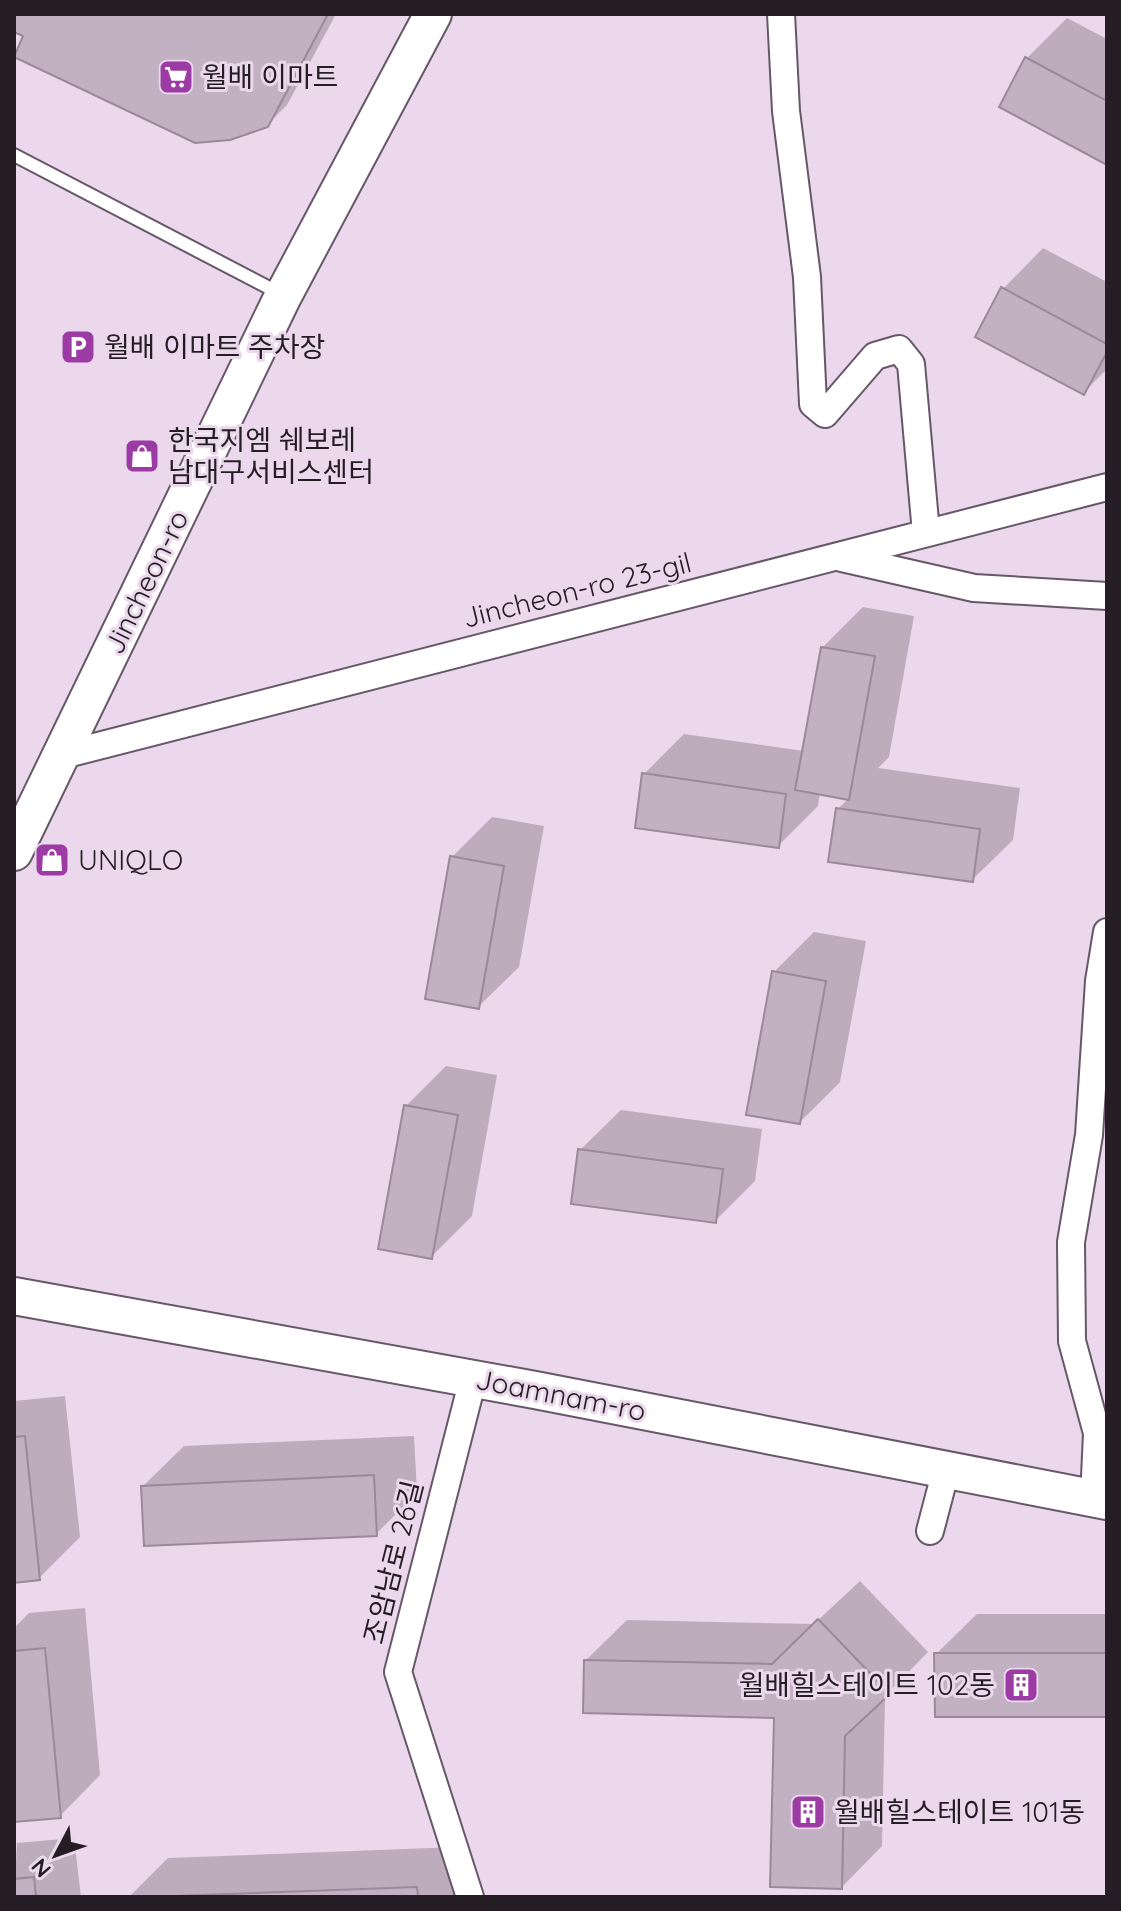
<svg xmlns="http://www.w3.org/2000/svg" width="1121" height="1911" viewBox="0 0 1121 1911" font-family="Quicksand,'Noto Sans KR',sans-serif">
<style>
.shadow{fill:#0003}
.building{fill:#c2b0c3;stroke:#9a899b;stroke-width:2}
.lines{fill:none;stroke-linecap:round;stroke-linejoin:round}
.lane-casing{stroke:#675768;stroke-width:16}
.street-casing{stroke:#675768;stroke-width:30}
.secondary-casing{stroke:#675768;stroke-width:40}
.lane{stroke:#fff;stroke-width:12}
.street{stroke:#fff;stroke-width:26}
.secondary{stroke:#fff;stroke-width:36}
.labels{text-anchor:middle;stroke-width:6;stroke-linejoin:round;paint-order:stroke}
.poi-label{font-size:28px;fill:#241d24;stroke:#ebd8ec;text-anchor:start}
.street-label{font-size:28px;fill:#241d24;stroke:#ebd8ec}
</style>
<rect width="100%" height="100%" fill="#ebd8ec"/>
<!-- shadow -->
<path class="shadow" d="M 14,14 L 336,14 L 287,105 L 267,125 L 14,29 Z
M 1067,18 L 1107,39 L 1107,163 L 1026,59 Z
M 1043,248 L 1107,282 L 1107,369 L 1084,392 L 1003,289 Z
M 863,607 L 914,616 L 889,757 L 878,768 L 1020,788 L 1013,840 L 972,880 L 838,809 L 849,798 L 820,792 L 818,806 L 778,846 L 644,774 L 684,734 L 804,751 L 822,648 Z
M 492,817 L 544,826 L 519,967 L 478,1007 L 452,857 Z
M 814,932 L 866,941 L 840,1082 L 800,1122 L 774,972 Z
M 446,1066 L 497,1075 L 472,1216 L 432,1256 L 406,1106 Z
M 621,1110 L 762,1129 L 755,1181 L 715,1221 L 580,1150 Z
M 65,1396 L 80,1537 L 39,1578 L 14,1581 L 14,1401 Z
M 414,1436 L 417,1493 L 376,1534 L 143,1486 L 184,1446 Z
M 860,1581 L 928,1652 L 885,1696 L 882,1846 L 842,1887 L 776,1716 L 586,1660 L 627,1620 L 814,1624 Z
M 85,1608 L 100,1775 L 60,1816 L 14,1820 L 14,1628 L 29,1613 Z
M 977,1614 L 1107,1614 L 1107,1715 L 936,1654 Z
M 74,1838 L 81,1897 L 14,1897 L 17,1843 Z
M 457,1847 L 460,1897 L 129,1897 L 168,1858 Z"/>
<!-- building -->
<path class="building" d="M 14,14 L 328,14 L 268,127 L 230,140 L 195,143 L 14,57 L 23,36 L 14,32 Z
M 1025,57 L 1107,101 L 1107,165 L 999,107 Z
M 1001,287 L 1107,344 L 1107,352 L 1084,395 L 975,337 Z
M 821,647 L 875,656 L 849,800 L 795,790 Z
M 642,773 L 786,794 L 779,848 L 635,828 Z
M 836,808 L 980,829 L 973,882 L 828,862 Z
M 450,856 L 504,866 L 479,1009 L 425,999 Z
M 772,971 L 826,981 L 800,1124 L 746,1115 Z
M 404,1105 L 458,1115 L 432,1259 L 378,1249 Z
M 578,1149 L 723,1169 L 716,1223 L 571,1204 Z
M 25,1436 L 40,1580 L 14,1583 L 14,1437 Z
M 374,1475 L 377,1536 L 144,1546 L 141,1486 Z
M 818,1619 L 890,1694 L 845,1736 L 842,1889 L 770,1887 L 774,1718 L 583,1713 L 584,1660 L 772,1664 Z
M 45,1648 L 61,1818 L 14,1822 L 14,1651 Z
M 934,1653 L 1107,1653 L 1107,1717 L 935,1717 Z
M 34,1877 L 36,1897 L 14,1897 L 14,1879 Z
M 417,1887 L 418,1897 L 149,1897 Z"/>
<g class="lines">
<defs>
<path id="lane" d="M 14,155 L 281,294"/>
<path id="street" d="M 781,14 L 786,111 L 807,277 L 813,404 L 825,414 L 875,356 L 899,349 L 911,364 L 926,533
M 842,558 L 974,588 L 1107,596
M 63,755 L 1107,487
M 1094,1499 L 1097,1433 L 1072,1341 L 1071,1242 L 1089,1135 L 1099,981 L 1107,932
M 930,1531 L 946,1470
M 470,1897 L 398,1672 L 473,1379"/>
<path id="secondary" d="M 14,852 L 283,296 L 433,14
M 14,1296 L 535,1390 L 1107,1501"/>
</defs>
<!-- lane casing -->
<use href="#lane" class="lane-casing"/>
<!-- street casing -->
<use href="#street" class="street-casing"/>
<!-- secondary casing -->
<use href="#secondary" class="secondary-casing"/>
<!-- lane -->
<use href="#lane" class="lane"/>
<!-- street -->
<use href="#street" class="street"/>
<!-- secondary -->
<use href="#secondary" class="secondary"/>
</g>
<!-- icons -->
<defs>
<symbol id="supermarket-square" viewBox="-11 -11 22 22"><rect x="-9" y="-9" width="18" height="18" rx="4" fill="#9b3ba3" stroke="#ebd8ec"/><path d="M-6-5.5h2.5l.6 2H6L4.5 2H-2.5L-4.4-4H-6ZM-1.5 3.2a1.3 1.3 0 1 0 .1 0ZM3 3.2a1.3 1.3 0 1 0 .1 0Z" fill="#fff"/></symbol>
<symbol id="parking-square" viewBox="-11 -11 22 22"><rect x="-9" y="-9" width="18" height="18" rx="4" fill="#9b3ba3" stroke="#ebd8ec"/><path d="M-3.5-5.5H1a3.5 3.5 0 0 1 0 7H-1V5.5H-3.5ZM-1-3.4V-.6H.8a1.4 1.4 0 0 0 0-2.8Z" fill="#fff"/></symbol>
<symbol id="shop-square" viewBox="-11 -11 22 22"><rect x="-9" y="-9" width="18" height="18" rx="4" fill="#9b3ba3" stroke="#ebd8ec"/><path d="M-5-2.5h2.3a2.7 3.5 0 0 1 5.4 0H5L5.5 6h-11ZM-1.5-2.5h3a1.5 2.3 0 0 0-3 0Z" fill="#fff"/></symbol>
<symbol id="building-square" viewBox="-11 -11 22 22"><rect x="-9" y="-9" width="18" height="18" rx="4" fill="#9b3ba3" stroke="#ebd8ec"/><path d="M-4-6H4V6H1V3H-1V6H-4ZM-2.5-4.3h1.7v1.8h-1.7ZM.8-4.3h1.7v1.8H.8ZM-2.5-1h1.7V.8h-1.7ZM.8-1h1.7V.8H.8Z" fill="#fff"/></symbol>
</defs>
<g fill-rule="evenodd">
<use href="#supermarket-square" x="156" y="57" width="40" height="40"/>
<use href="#parking-square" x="58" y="327" width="40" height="40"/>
<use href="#shop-square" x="122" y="436" width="40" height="40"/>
<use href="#shop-square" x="32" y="840" width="40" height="40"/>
<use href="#building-square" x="1001" y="1665" width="40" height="40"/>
<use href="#building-square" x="788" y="1792" width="40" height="40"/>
</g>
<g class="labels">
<!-- poi labels -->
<g class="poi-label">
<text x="202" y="87">월배 이마트</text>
<text x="104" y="357">월배 이마트 주차장</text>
<text x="168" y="450">한국지엠 쉐보레<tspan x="168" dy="32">남대구서비스센터</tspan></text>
<text x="78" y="870">UNIQLO</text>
<text x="995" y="1695" text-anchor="end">월배힐스테이트 102동</text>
<text x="834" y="1822">월배힐스테이트 101동</text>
</g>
<!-- street labels -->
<g class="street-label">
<text transform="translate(146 582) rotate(-64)" y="10">Jincheon-ro</text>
<text transform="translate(577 590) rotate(-14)" y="10">Jincheon-ro 23-gil</text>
<text transform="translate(561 1395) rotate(11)" y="10">Joamnam-ro</text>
<text transform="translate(393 1562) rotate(-76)" y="10">조암남로 26길</text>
</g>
</g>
<!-- border -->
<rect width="1121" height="1911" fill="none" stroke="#241d24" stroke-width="32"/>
<!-- north arrow -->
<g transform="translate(56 1855) rotate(229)" stroke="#ebd8ec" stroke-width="6" paint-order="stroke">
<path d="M0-6L14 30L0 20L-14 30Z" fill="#241d24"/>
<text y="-12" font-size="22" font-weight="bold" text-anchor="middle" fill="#241d24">N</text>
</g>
</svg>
